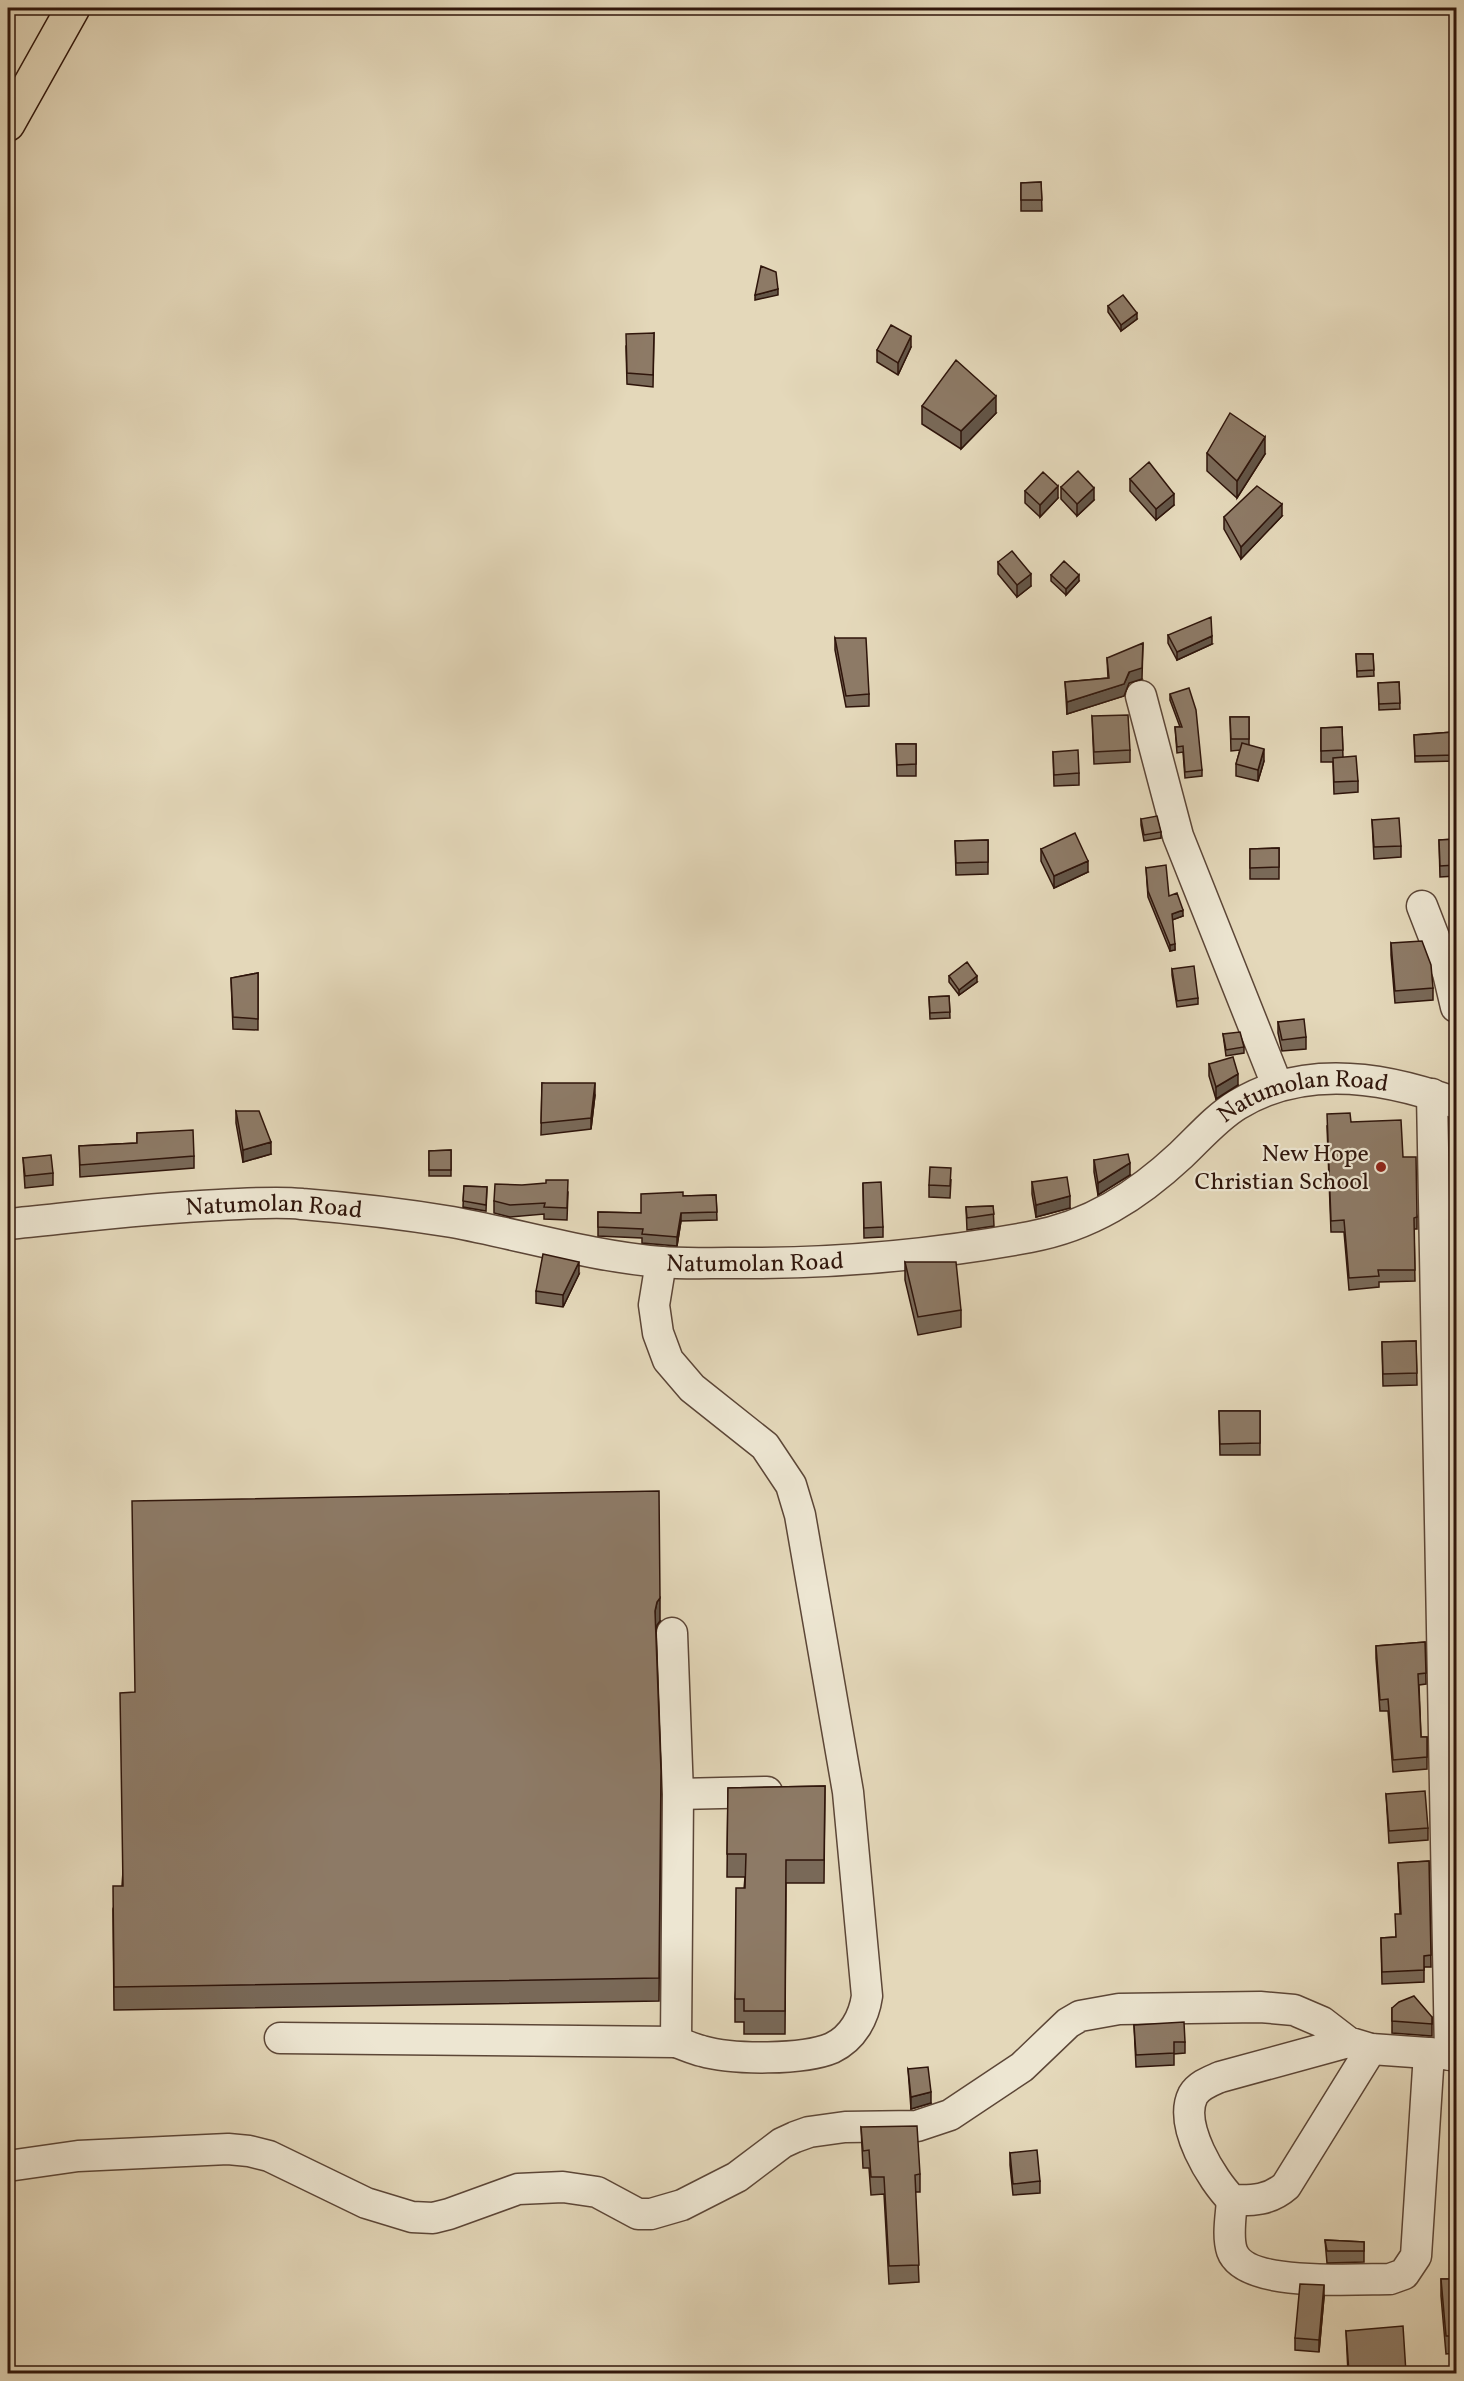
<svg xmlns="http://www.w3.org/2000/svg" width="1464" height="2381" viewBox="0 0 1464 2381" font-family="Vollkorn,serif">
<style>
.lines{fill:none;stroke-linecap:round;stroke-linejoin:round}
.minor-casing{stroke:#5c4637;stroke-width:33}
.major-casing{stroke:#2f150b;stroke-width:36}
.minor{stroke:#ede6d2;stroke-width:30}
.major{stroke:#e4d8ba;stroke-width:33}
.wall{fill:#796958;stroke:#2f150b;stroke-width:1.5}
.shaded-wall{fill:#635547;stroke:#2f150b;stroke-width:1.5}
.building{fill:#8d7a66;stroke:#2f150b;stroke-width:1.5}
.poi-dot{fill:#8f2418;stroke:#ede6d2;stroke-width:2}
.labels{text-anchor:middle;stroke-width:4.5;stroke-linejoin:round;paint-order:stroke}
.street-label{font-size:24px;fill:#2f150b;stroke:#ede6d2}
.poi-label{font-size:24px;fill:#2f150b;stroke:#ede6d2;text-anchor:end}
</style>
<rect width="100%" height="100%" fill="#e4d8ba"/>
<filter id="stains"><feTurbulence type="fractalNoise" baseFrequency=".00333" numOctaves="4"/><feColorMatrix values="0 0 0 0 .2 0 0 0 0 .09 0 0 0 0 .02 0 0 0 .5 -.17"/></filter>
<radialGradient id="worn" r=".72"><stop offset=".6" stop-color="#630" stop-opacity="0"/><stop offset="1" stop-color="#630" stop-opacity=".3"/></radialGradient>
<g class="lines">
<defs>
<g id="minor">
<path d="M 1141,696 L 1178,836 L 1277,1085"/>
<path d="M 1422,906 L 1448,973 L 1456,1007"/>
<path d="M 1432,1094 L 1450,2055"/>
<path id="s1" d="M 8,1224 C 78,1217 148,1208 219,1205 C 246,1204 275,1201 302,1204 C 352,1208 403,1214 452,1222 C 522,1235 590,1256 661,1262 C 683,1264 706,1263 729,1263 C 829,1264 932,1255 1030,1237 C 1090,1226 1137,1196 1181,1155 C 1199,1138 1216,1118 1237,1105 C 1305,1063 1386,1077 1456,1103"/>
<path d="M 672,1633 L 678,1794 L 767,1792"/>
<path d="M 280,2038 L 676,2042 C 685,2045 693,2049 702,2051 C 732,2060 804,2060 832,2048 C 853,2038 864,2017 867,1996 L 848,1792 L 800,1515 L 791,1485 L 765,1446 L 692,1388 L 668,1360 L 658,1333 L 654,1305 L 661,1262"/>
<path d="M 676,2042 L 678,1794"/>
<path d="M 1348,2042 L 1220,2077 C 1211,2081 1199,2085 1193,2095 C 1178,2125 1212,2180 1232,2200 C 1253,2201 1270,2200 1286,2186 L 1371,2049"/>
<path d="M 8,2166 L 78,2156 L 228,2149 L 249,2151 L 269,2156 L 366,2203 L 412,2217 L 433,2218 L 449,2214 L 518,2189 L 563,2187 L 597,2192 L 638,2214 L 651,2214 L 682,2205 L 737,2177 L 782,2143 L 795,2137 L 809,2132 L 845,2127 L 917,2126 L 950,2115 L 1022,2067 L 1068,2023 L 1080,2016 L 1119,2009 L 1260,2007 L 1294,2010 L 1322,2022 L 1348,2042 L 1371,2049 L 1456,2055"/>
<path d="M 1232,2200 C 1231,2216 1227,2236 1232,2251 C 1245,2288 1357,2279 1390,2279 L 1404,2274 L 1416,2256 L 1429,2053"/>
</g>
<path id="major" d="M 8,124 L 73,8"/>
</defs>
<!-- minor casing -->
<use href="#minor" class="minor-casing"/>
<!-- major casing -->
<use href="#major" class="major-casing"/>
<!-- minor -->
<use href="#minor" class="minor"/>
<!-- major -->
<use href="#major" class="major"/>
</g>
<!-- wall -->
<path class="wall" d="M 1041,182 L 1042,211 L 1021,211 L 1021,183 Z
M 1108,306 L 1137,319 L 1121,331 L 1108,312 Z
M 654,333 L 653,387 L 627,384 L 626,346 Z
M 911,347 L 898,375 L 877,362 L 877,350 Z
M 922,406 L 996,413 L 961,449 L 922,424 Z
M 1207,453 L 1265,454 L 1237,498 L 1207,471 Z
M 1130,479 L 1174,505 L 1156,520 L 1130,491 Z
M 1061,487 L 1094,500 L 1077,516 L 1061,499 Z
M 1025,491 L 1058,498 L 1040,517 L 1025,503 Z
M 1282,516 L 1241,559 L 1224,529 L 1224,517 Z
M 998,562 L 1031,586 L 1017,597 L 998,574 Z
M 1051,575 L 1079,581 L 1066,595 L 1051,581 Z
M 1168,635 L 1212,644 L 1177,660 L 1168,643 Z
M 835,638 L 869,694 L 869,706 L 846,707 L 835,650 Z
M 1356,654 L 1373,654 L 1374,676 L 1357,677 Z
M 1107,658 L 1142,679 L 1129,683 L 1124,696 L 1067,714 L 1065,682 L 1108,678 Z
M 1399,682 L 1400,709 L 1379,710 L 1378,683 Z
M 1170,694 L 1202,770 L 1202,776 L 1185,778 L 1183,752 L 1177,753 L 1175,727 L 1180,727 L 1170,700 Z
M 1092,716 L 1130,750 L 1130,762 L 1094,764 Z
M 1230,717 L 1249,717 L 1249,745 L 1264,761 L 1258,781 L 1236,776 L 1236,764 L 1240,750 L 1231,751 Z
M 1456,726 L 1456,761 L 1415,762 L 1414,735 L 1453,732 Z
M 1342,727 L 1343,757 L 1358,781 L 1358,792 L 1334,794 L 1333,762 L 1321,762 L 1321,728 Z
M 896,744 L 916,744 L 916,776 L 897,776 Z
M 1053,752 L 1079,773 L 1079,785 L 1054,786 Z
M 1141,819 L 1161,832 L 1161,838 L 1144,841 L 1141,825 Z
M 1372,820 L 1401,846 L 1401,857 L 1374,859 Z
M 1456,839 L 1456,876 L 1440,877 L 1439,840 Z
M 988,840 L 988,874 L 956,875 L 955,841 Z
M 1279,848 L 1279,879 L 1250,879 L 1250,849 Z
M 1041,849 L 1088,872 L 1054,888 L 1041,861 Z
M 1146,868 L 1169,896 L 1183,916 L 1172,920 L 1175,950 L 1170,951 L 1148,897 Z
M 1391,943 L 1433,988 L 1433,1000 L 1395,1003 L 1391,955 Z
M 1172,969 L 1198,998 L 1198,1004 L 1177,1007 L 1172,975 Z
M 258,973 L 258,1030 L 233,1029 L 231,978 Z
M 949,976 L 977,982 L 959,995 L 949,982 Z
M 949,996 L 950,1018 L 930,1019 L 929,997 Z
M 1278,1022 L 1306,1037 L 1306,1049 L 1282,1051 L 1278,1033 Z
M 1223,1034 L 1244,1047 L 1244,1053 L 1226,1056 Z
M 1209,1064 L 1238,1085 L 1216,1099 L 1209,1076 Z
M 542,1083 L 595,1095 L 591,1129 L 541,1135 Z
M 236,1111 L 271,1154 L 243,1162 L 236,1123 Z
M 1351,1122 L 1403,1157 L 1417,1217 L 1417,1229 L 1414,1229 L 1415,1281 L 1379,1282 L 1379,1287 L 1349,1290 L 1344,1232 L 1331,1232 L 1327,1126 Z
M 137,1133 L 194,1156 L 194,1168 L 80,1177 L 79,1146 L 137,1143 Z
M 451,1150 L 451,1176 L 429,1176 L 429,1151 Z
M 23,1158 L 53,1173 L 53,1185 L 25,1188 Z
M 1094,1160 L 1130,1175 L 1098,1195 L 1094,1172 Z
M 951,1180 L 950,1198 L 929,1197 L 929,1185 Z
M 1032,1182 L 1070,1208 L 1036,1217 L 1032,1194 Z
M 863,1183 L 883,1227 L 883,1237 L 864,1238 Z
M 464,1186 L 487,1187 L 486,1211 L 463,1207 Z
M 568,1192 L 567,1220 L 544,1219 L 544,1214 L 510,1217 L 494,1213 L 494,1201 Z
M 716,1195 L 717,1220 L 681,1221 L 677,1246 L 642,1243 L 642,1238 L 598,1236 L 598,1212 L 641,1213 L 683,1196 Z
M 993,1206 L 994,1226 L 967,1230 L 966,1207 Z
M 905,1262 L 961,1310 L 961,1327 L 918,1335 L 905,1280 Z
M 579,1274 L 563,1307 L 536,1303 L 536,1291 Z
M 1416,1341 L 1417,1385 L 1383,1386 L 1382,1342 Z
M 1219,1411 L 1260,1411 L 1260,1455 L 1220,1455 Z
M 660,1621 L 657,1625 L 656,1630 L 661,1771 L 659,2001 L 114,2010 L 113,1909 L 122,1886 L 135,1692 Z
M 1425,1642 L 1426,1684 L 1419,1685 L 1421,1737 L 1427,1737 L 1427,1769 L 1393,1772 L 1388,1711 L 1380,1711 L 1376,1658 L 1376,1646 Z
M 825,1786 L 824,1883 L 786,1883 L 785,2034 L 744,2034 L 744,2022 L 735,2022 L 735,1999 L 745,1877 L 727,1877 L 728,1788 Z
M 1386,1794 L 1428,1828 L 1428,1840 L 1389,1843 Z
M 1429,1861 L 1431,1967 L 1424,1967 L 1424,1982 L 1382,1984 L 1381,1938 L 1396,1937 L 1400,1914 L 1398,1863 Z
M 1392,2008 L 1432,2017 L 1432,2036 L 1392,2033 Z
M 1134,2025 L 1185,2042 L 1185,2053 L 1174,2054 L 1174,2065 L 1136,2067 Z
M 908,2069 L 931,2103 L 911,2109 Z
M 861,2127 L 920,2174 L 920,2192 L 915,2192 L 919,2282 L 889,2284 L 884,2194 L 871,2195 L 869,2168 L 863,2168 Z
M 1010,2153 L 1040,2181 L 1040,2193 L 1013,2195 L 1010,2165 Z
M 1325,2240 L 1364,2242 L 1364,2262 L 1327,2263 Z
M 1441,2279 L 1456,2279 L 1456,2353 L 1446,2354 L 1441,2296 Z
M 1324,2297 L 1319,2352 L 1295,2350 L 1295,2338 Z
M 1346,2331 L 1406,2373 L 1348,2373 Z"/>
<!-- shaded-wall -->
<path class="shaded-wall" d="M 778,289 L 778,295 L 755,300 L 755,295 Z
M 1137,313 L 1137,319 L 1121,331 L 1121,325 Z
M 911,336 L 911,347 L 898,375 L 898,363 Z
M 996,396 L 996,413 L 961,449 L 961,431 Z
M 1265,437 L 1265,454 L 1237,498 L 1237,481 Z
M 1058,486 L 1058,498 L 1040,517 L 1040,505 Z
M 1094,488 L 1094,500 L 1077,516 L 1077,504 Z
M 1174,494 L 1174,505 L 1156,520 L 1156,509 Z
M 1282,504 L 1282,516 L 1241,559 L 1241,547 Z
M 1031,574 L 1031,586 L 1017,597 L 1017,585 Z
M 1079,575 L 1079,581 L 1066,595 L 1066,589 Z
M 1212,636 L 1212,644 L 1177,660 L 1177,652 Z
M 1143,643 L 1142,679 L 1129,683 L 1124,696 L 1067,714 L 1067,702 L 1124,684 Z
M 1264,749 L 1264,761 L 1258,781 L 1258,770 Z
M 1088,861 L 1088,872 L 1054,888 L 1054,876 Z
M 1183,910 L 1183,916 L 1172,920 L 1172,914 Z
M 1175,944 L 1175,950 L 1170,951 L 1170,945 Z
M 977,976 L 977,982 L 959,995 L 959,990 Z
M 1238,1074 L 1238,1085 L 1216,1099 L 1216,1087 Z
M 595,1083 L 595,1095 L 591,1129 L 591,1118 Z
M 271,1142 L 271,1154 L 243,1162 L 243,1150 Z
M 1130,1163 L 1130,1175 L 1098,1195 L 1098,1183 Z
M 1070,1196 L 1070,1208 L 1036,1217 L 1036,1205 Z
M 681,1213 L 681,1221 L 677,1246 L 677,1237 Z
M 579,1262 L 579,1274 L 563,1307 L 563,1295 Z
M 660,1598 L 660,1621 L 657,1625 L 655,1634 L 655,1611 L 657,1602 Z
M 931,2092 L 931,2103 L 911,2109 L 911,2097 Z
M 1324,2285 L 1324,2297 L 1319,2352 L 1319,2340 Z"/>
<!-- building -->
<path class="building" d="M 1041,182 L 1042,200 L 1021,200 L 1021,183 Z
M 761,266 L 776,272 L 778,289 L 755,295 Z
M 1123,295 L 1137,313 L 1121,325 L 1108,306 Z
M 891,325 L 911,336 L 898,363 L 877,350 Z
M 654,333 L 653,375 L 627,373 L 626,334 Z
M 956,360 L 996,396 L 961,431 L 922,406 Z
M 1230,413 L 1265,437 L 1237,481 L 1207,453 Z
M 1149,462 L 1174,494 L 1156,509 L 1130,479 Z
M 1078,471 L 1094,488 L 1077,504 L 1061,487 Z
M 1043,472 L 1058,486 L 1040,505 L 1025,491 Z
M 1257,486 L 1282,504 L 1241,547 L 1224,517 Z
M 1012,551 L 1031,574 L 1017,585 L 998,562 Z
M 1064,561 L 1079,575 L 1066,589 L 1051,575 Z
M 1211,617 L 1212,636 L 1177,652 L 1168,635 Z
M 835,638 L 866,638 L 869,694 L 846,696 Z
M 1143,643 L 1142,668 L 1129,672 L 1124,684 L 1067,702 L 1065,682 L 1109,678 L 1107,658 Z
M 1356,654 L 1373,654 L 1374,670 L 1357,671 Z
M 1399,682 L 1400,703 L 1379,704 L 1378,683 Z
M 1189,688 L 1196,710 L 1202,770 L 1185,772 L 1183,746 L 1177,747 L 1175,727 L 1182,727 L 1170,694 Z
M 1128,715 L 1130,750 L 1094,752 L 1092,716 Z
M 1230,717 L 1249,717 L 1249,739 L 1231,739 Z
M 1456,726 L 1456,755 L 1415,756 L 1414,735 L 1453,732 Z
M 1342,727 L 1343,750 L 1321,751 L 1321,728 Z
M 1242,743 L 1264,749 L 1258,770 L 1236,764 Z
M 896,744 L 916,744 L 916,764 L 897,765 Z
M 1078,750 L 1079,773 L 1054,775 L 1053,752 Z
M 1356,756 L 1358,781 L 1334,782 L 1333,758 Z
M 1157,816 L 1161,832 L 1144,835 L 1141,819 Z
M 1399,818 L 1401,846 L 1374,847 L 1372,820 Z
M 1075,833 L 1088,861 L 1054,876 L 1041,849 Z
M 1456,839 L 1456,865 L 1440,866 L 1439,840 Z
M 988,840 L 988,862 L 956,863 L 955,841 Z
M 1279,848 L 1279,867 L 1250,868 L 1250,849 Z
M 1166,865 L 1169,896 L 1177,893 L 1183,910 L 1172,914 L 1175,944 L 1170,945 L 1148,891 L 1146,868 Z
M 1422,941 L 1431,965 L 1433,988 L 1395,991 L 1391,943 Z
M 967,962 L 977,976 L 959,990 L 949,976 Z
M 1194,966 L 1198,998 L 1177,1001 L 1172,969 Z
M 258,973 L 258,1019 L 233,1017 L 231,978 Z
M 949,996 L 950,1012 L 930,1013 L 929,997 Z
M 1304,1019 L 1306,1037 L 1282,1040 L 1278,1022 Z
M 1240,1032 L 1244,1047 L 1226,1050 L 1223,1034 Z
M 1233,1057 L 1238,1074 L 1216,1087 L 1209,1064 Z
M 542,1083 L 595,1083 L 591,1118 L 541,1123 Z
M 236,1111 L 259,1111 L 271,1142 L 243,1150 Z
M 1350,1113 L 1351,1122 L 1401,1120 L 1403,1157 L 1416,1157 L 1417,1217 L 1414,1218 L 1415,1270 L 1378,1270 L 1379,1276 L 1349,1278 L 1344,1220 L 1331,1221 L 1327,1114 Z
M 193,1130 L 194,1156 L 80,1165 L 79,1146 L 137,1143 L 137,1133 Z
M 451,1150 L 451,1170 L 429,1170 L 429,1151 Z
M 1128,1154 L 1130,1163 L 1098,1183 L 1094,1160 Z
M 51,1155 L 53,1173 L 25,1176 L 23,1158 Z
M 930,1167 L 951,1168 L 950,1186 L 929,1185 Z
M 1067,1177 L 1070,1196 L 1036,1205 L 1032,1182 Z
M 546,1180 L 568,1180 L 567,1208 L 544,1207 L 545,1203 L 510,1205 L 494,1201 L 495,1184 L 522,1185 L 546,1183 Z
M 881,1182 L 883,1227 L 864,1228 L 863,1183 Z
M 464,1186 L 487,1187 L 486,1205 L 463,1201 Z
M 683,1192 L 683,1196 L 716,1195 L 717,1212 L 681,1213 L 677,1237 L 642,1234 L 643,1229 L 598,1227 L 598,1212 L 641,1213 L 641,1194 Z
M 993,1206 L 994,1214 L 967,1218 L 966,1207 Z
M 543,1254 L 579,1262 L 563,1295 L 536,1291 Z
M 905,1262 L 956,1262 L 961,1310 L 918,1317 Z
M 1416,1341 L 1417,1373 L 1383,1374 L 1382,1342 Z
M 1219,1411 L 1260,1411 L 1260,1443 L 1220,1444 Z
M 659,1491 L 660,1598 L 657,1602 L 655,1611 L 661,1771 L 659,1978 L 114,1987 L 113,1886 L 123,1886 L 120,1693 L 135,1692 L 132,1501 Z
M 1425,1642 L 1426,1673 L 1418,1674 L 1421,1737 L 1427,1737 L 1427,1757 L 1393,1760 L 1388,1699 L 1380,1700 L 1376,1646 Z
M 825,1786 L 824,1860 L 786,1860 L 785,2011 L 744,2011 L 744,1999 L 735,1999 L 736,1888 L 745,1888 L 746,1854 L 727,1854 L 728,1788 Z
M 1425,1791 L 1428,1828 L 1389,1831 L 1386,1794 Z
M 1429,1861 L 1431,1955 L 1424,1956 L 1424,1970 L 1382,1972 L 1381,1938 L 1396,1937 L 1395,1914 L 1401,1914 L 1398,1863 Z
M 1414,1996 L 1432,2017 L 1432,2024 L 1392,2021 L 1392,2008 L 1399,2002 Z
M 1184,2022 L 1185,2042 L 1174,2042 L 1174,2053 L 1136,2055 L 1134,2025 Z
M 928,2067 L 931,2092 L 911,2097 L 908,2069 Z
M 917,2126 L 920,2174 L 915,2175 L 919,2265 L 889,2266 L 884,2177 L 871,2177 L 869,2150 L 863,2151 L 861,2127 Z
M 1037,2150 L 1040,2181 L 1013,2184 L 1010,2153 Z
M 1325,2240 L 1364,2242 L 1364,2251 L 1327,2251 Z
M 1441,2279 L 1456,2279 L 1456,2336 L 1446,2336 Z
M 1300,2284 L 1324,2285 L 1319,2340 L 1295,2338 Z
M 1403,2326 L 1406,2373 L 1349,2373 L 1346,2331 Z"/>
<!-- markers -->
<circle class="poi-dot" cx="1381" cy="1167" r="6"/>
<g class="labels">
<!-- street labels -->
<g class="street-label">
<text dy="8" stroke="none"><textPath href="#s1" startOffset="1347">Natumolan Road</textPath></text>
<text dy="8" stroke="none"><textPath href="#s1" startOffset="267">Natumolan Road</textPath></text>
<text dy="8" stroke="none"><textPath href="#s1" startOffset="753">Natumolan Road</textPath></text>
</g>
<!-- poi labels -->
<g class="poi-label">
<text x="1369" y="1161">New Hope<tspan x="1369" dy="28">Christian School</tspan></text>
</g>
</g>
<!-- margin -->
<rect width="1464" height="2381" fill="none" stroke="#e4d8ba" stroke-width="30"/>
<rect x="9" y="9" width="1446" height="2363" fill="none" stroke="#2f150b" stroke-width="3"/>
<rect x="15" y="15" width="1434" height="2351" fill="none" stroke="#2f150b" stroke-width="1.5"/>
<rect width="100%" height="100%" filter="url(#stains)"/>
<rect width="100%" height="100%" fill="url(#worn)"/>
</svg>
